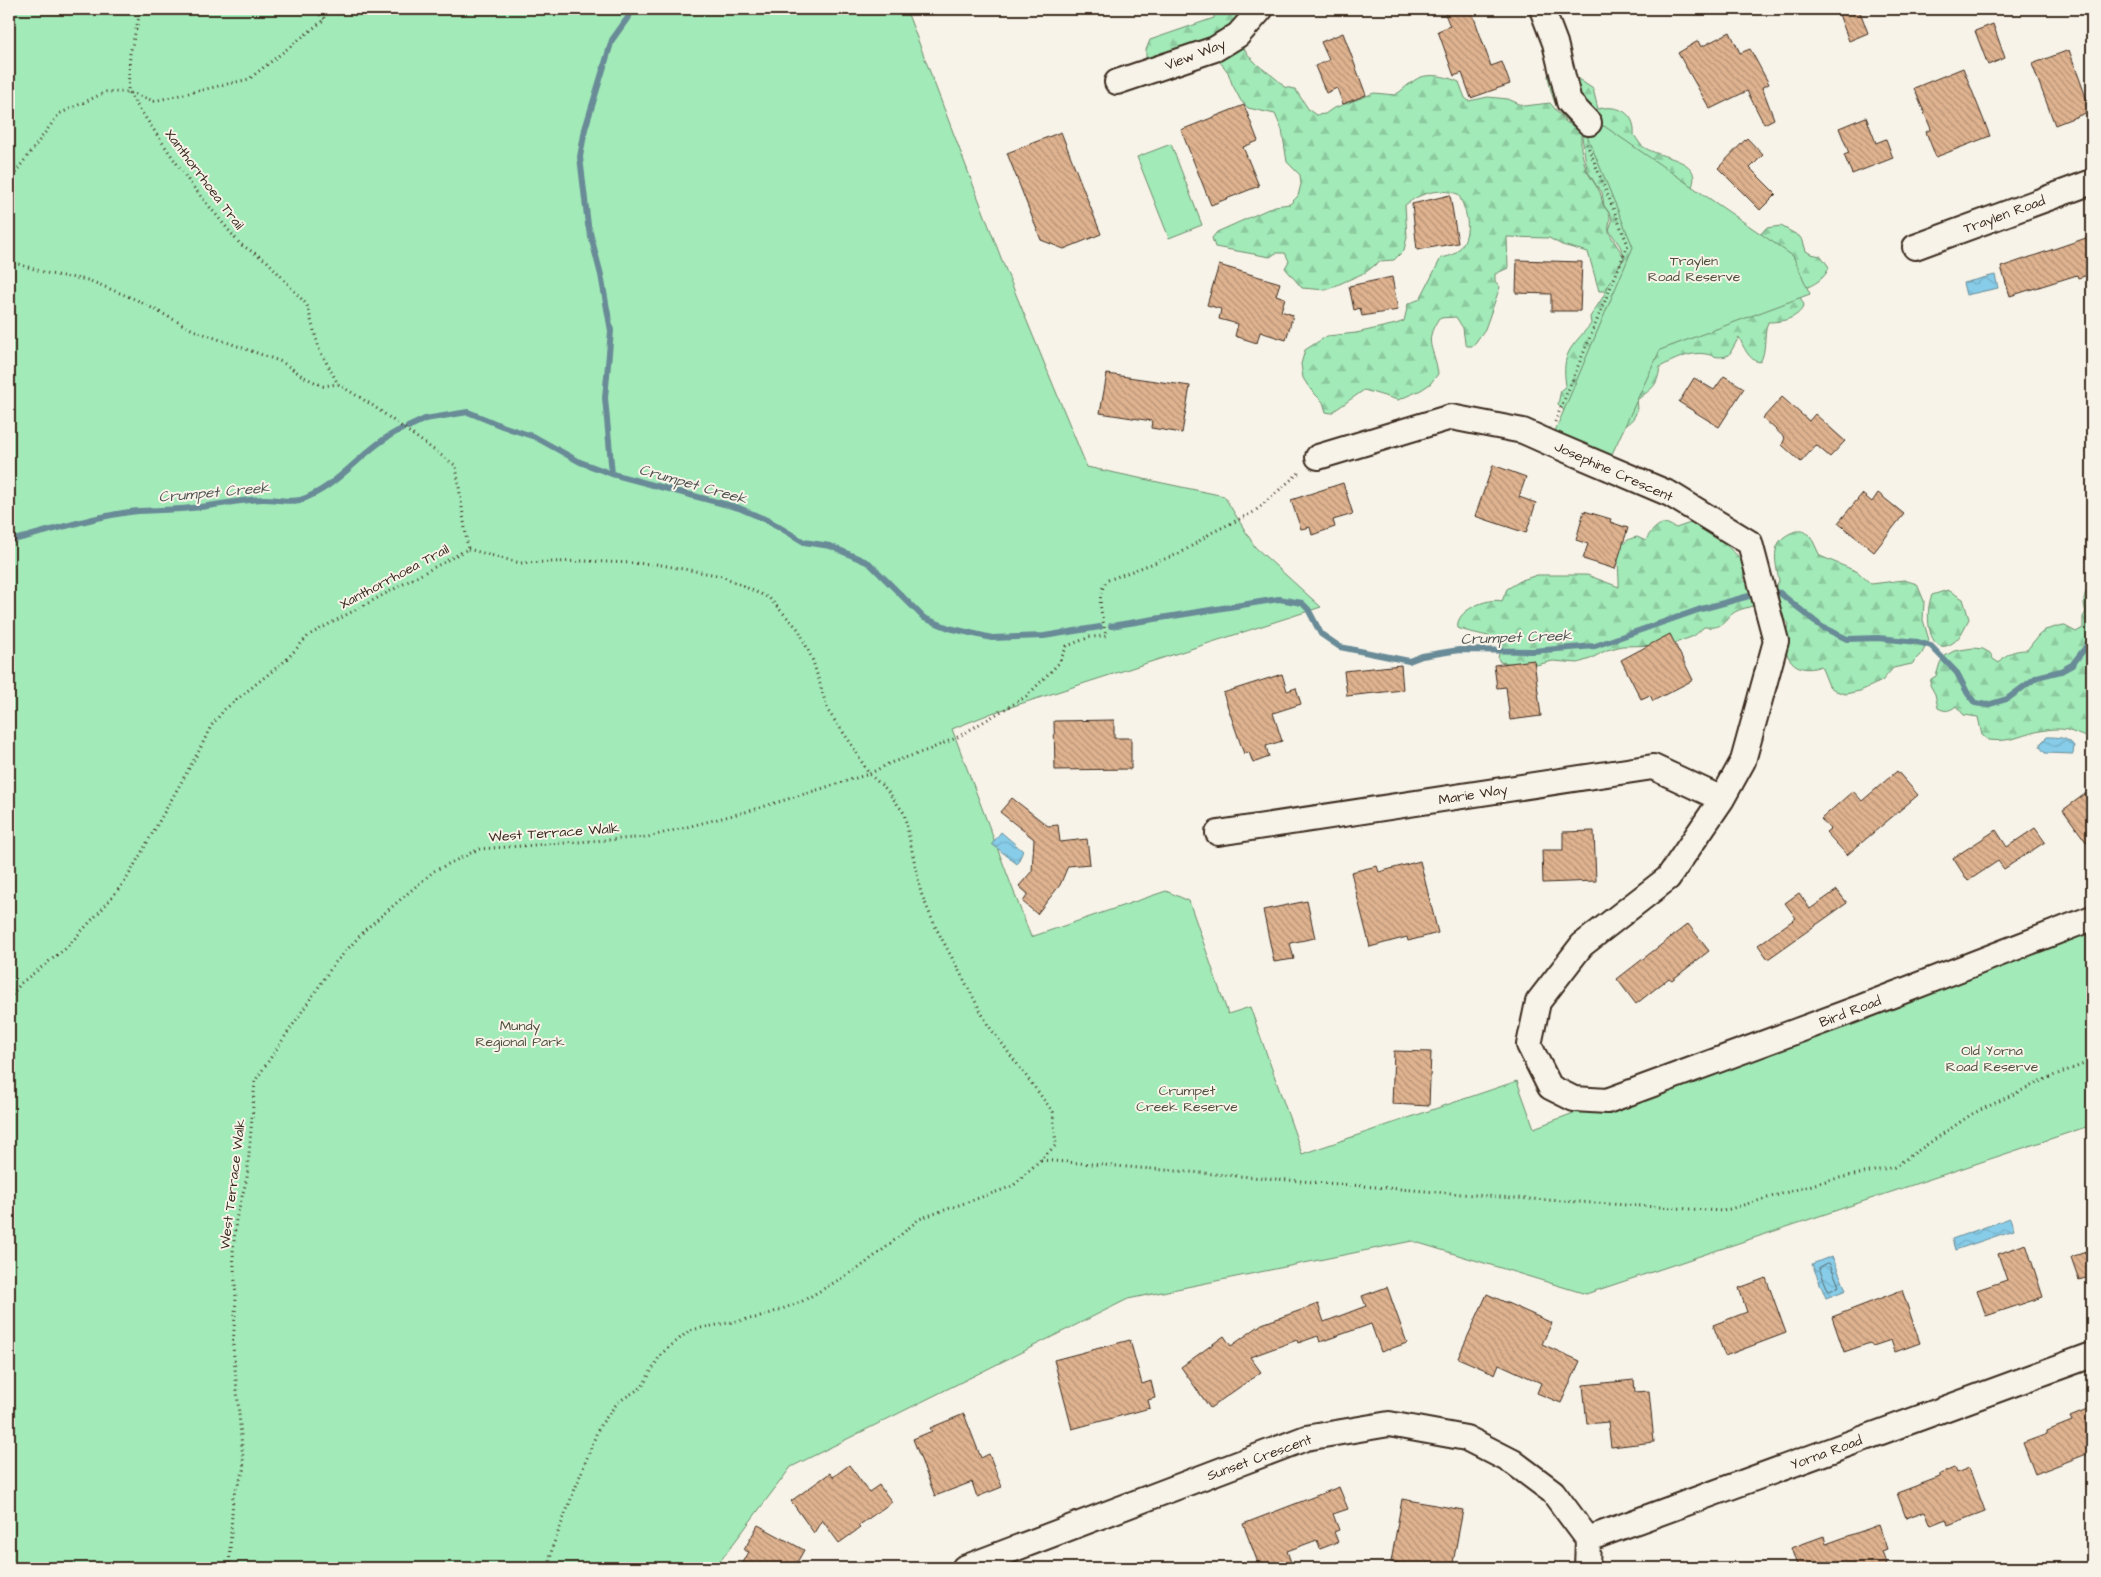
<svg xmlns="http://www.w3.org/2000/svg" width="2101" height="1577" viewBox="0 0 2101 1577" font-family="'Architects Daughter',sans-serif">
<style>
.forest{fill:url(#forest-firs);stroke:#6e8a6b}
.green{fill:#a2eab8;stroke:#6e8a6b}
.water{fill:url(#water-waves);stroke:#698b97}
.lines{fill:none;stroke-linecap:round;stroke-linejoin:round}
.shore{stroke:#596b6f;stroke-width:1}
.stream{stroke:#698b97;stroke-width:6}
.building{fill:url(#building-back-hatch);stroke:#3b2a1e}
.minor-casing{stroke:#3b2a1e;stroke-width:28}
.path{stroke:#3b2a1e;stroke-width:3;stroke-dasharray:1 4;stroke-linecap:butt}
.minor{stroke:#f7f3e8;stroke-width:24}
.labels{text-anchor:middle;stroke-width:4;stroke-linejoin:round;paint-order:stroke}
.street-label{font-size:14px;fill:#3b2a1e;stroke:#f7f3e8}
.park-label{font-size:14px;fill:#50503d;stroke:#f7f3e8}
.water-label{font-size:15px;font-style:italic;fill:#4e5250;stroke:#f7f3e8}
</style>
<defs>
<pattern id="forest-firs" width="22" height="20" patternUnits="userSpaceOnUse" patternTransform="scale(1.25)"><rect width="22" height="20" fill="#a2eab8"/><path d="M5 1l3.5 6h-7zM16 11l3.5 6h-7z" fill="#8cc99e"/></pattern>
<pattern id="water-waves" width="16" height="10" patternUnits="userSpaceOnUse" patternTransform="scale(1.25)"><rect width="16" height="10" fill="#87cce8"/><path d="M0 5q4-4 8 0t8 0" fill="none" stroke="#75afc7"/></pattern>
<pattern id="building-back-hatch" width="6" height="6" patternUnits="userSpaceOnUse" patternTransform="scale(1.25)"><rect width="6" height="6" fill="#dfb390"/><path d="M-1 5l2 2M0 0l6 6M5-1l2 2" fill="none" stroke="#b69275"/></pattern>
</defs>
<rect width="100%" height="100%" fill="#f7f3e8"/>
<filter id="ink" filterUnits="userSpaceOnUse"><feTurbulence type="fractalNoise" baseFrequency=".02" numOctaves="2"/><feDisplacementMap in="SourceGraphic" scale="10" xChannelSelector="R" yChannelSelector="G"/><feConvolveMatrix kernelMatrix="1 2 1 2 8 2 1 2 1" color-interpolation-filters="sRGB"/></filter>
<g filter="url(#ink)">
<!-- forest -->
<path class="forest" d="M 1215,9 L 1257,9 L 1237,33 L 1146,60 L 1146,50 L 1150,40 L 1214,18 Z
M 1236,39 C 1243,46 1247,55 1254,61 C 1263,71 1276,76 1284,87 L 1295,89 L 1309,110 L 1316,115 L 1325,114 L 1332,109 L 1374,93 L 1395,95 C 1402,91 1408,84 1415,80 C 1427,72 1446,76 1459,82 L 1465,98 L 1469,101 L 1488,97 L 1508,99 L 1524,106 L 1550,103 L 1566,122 L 1579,130 L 1581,133 L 1581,149 L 1586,170 L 1600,192 L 1603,204 L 1610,215 C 1610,221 1608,228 1609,232 C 1613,242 1620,248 1624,258 L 1618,267 L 1625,258 L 1620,246 L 1609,230 L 1612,221 L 1611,215 L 1604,206 L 1602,192 L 1596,185 L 1587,170 L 1581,130 C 1577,126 1571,125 1567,121 C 1555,111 1550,90 1548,75 L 1552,70 L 1574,76 L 1593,89 L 1598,109 C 1618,104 1636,113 1634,135 C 1636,138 1639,142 1641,145 C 1658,160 1708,157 1690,191 L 1758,237 L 1766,228 L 1781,226 L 1799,236 L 1803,241 L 1806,251 L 1811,254 L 1821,256 L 1829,267 C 1826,278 1813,286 1802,289 L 1799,295 L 1804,305 C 1798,319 1782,322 1768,322 C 1763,334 1767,352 1760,362 C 1749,361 1743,346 1739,337 L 1729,355 C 1718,359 1716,356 1706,354 C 1691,351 1673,360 1660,367 C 1657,389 1651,388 1636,401 C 1639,413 1634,420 1624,426 L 1565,417 L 1563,409 L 1558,404 L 1561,390 L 1566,386 C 1561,352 1571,348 1591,324 L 1590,317 L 1603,297 L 1611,280 L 1605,291 L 1599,291 L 1588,252 L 1562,245 L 1549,238 L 1507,237 L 1508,268 L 1495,274 L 1495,281 L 1500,287 L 1485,329 L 1473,346 L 1467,346 L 1465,343 L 1463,328 L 1456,317 L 1439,318 C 1422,344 1435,347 1438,374 L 1430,384 L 1421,390 L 1398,400 L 1364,390 L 1331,413 L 1326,412 L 1323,402 L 1310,389 L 1303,378 L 1301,364 L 1305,350 L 1327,336 L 1356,333 L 1396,324 L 1404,321 L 1408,304 L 1420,299 L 1441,258 C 1445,257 1452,256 1455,253 C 1474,237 1468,212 1458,194 C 1438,188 1422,192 1405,205 L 1407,237 L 1404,250 L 1394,260 L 1380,261 L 1366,272 L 1326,290 L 1302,288 L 1285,268 L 1289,261 L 1285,253 L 1276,253 L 1270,257 L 1215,247 L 1212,238 L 1217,232 L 1275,206 L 1290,204 L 1298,196 L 1301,184 L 1300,175 L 1287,162 L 1282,130 L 1275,114 L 1248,108 L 1241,101 L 1232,84 L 1228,72 L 1212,52 Z
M 1693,522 L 1719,527 L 1725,544 L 1741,559 L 1744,566 L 1743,580 L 1750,584 L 1759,603 C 1751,608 1739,608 1732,614 C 1718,625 1724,628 1704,627 L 1694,636 L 1670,645 L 1622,646 L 1607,650 L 1590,659 L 1578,663 L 1553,661 L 1532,666 L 1500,662 L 1498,658 L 1502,641 C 1496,636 1468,633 1458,628 C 1454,611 1488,597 1502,601 L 1507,589 L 1522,580 L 1537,575 L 1587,575 L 1619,587 C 1620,570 1611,541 1637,537 L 1646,541 C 1648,534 1659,521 1668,524 C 1671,525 1673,527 1676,528 Z
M 1796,531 L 1804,531 L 1811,537 L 1820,556 L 1858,572 L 1871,584 L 1904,580 L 1917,584 L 1924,601 L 1923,620 L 1929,640 L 1921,655 L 1912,664 L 1893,668 L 1882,681 L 1860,691 L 1845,694 L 1836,691 L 1829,686 L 1821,666 C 1791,678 1777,648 1789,624 L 1778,614 L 1773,591 L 1779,581 C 1775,559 1769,540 1796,531 Z
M 2092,584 L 2092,737 C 2083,737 2078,734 2070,731 C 2063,728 2053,729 2046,730 C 2023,733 2014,743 1988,740 L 1982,735 L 1978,717 L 1964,715 L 1956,706 C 1950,711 1945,712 1938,708 L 1935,694 L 1930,685 L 1931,679 L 1936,676 L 1940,663 L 1945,656 L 1954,651 L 1973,648 L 1983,649 L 1990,653 L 1993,659 L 1999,663 C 2006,653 2015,650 2027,650 L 2038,636 L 2045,630 L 2063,625 L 2076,632 L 2083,628 L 2083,617 L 2086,612 C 2082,601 2084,591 2092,584 Z
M 1948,590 L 1963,599 L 1969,619 C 1965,626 1961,637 1954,642 C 1928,661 1924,612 1932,595 Z"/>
<!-- green -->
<path class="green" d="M 9,9 L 906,9 L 1003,263 L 1087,467 L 1224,496 L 1255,547 L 1321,607 L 992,713 L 952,729 L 1031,937 L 1166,891 L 1189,901 L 1228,1014 L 1250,1007 L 1302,1154 L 1517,1081 L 1534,1128 L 2092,916 L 2092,1125 L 1586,1294 L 1412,1241 L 1128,1299 L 791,1467 L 715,1568 L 9,1568 Z
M 1604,126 L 1793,256 L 1810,294 L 1660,350 L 1606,467 L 1550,443 L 1633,247 L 1586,133 Z
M 1171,144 L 1202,225 L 1169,238 L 1137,157 Z"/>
<!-- water -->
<path class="water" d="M 1995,275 L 1998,288 L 1966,295 L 1963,283 Z
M 2047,737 C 2057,737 2068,737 2074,746 L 2073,754 L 2045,753 L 2040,747 L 2041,743 Z
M 1001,832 L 1023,851 L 1017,864 L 992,844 Z
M 2010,1218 L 2014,1230 L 1955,1250 L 1952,1239 Z
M 1832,1256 L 1846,1290 L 1826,1298 L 1812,1264 Z"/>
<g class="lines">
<!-- shore -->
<path class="shore" d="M 1828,1263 L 1830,1264 L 1839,1286 L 1830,1291 L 1828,1290 L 1819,1268 Z"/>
<!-- stream -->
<path class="stream" d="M 408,427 L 425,419 L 468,412 L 502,426 L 535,437 L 580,462 L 612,474 L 739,508 L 769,521 L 804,542 L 830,546 L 869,563 L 924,618 L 949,628 L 992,638 L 1044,636 L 1100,627
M 612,474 L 605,398 L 611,331 L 601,275 L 588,225 L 580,157 L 585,129 L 612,40 L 634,9
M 9,541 C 52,531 93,516 138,511 C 156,510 173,510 191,508 C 215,506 238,500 262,499 C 274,498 289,503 300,500 C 340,487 363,447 402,429
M 1767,591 L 1780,593 L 1822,627 L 1847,639 L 1878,638 L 1918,642 L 1931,646 L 1957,673 L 1968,694 L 1975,703 L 1987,705 L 2007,699 L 2037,677 L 2061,671 L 2072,665 L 2092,639
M 1111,626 L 1279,599 L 1302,603 L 1308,609 L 1321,634 L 1340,647 L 1409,661 L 1422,656 L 1459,650 L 1532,651 L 1595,646 L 1698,610 L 1760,593"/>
</g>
<!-- building -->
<path class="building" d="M 1443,9 L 1471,9 L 1491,66 L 1502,62 L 1510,84 L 1471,98 L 1462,73 L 1454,76 L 1438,31 L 1450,26 Z
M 1837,9 L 1859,9 L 1868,33 L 1849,41 Z
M 1993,24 L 2005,58 L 1988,65 L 1975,31 Z
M 1730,32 L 1740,53 L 1750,49 L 1769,84 L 1762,87 L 1774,119 L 1764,124 L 1747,91 L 1710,109 L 1678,53 L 1698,41 L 1701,47 Z
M 1343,33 L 1366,95 L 1343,104 L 1337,88 L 1326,93 L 1315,66 L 1329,60 L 1321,42 Z
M 2069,50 L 2091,111 L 2055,125 L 2032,64 Z
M 1963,68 L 1990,136 L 1936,157 L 1926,132 L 1931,129 L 1914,88 Z
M 1244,105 L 1258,141 L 1243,147 L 1259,186 L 1211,205 L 1181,130 Z
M 1866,117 L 1876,143 L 1886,139 L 1893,158 L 1852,174 L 1844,155 L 1849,153 L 1839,128 Z
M 1061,132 L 1101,234 L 1064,249 L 1041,240 L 1007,153 Z
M 1747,138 L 1763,155 L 1750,168 L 1776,194 L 1760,210 L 1718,168 Z
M 1450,195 L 1458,243 L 1417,250 L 1412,204 Z
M 2092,236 L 2092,274 L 2078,278 L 2077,275 L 2010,296 L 2001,267 Z
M 1517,260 L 1582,262 L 1580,311 L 1551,311 L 1551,294 L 1516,293 Z
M 1219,265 L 1280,283 L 1276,295 L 1285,298 L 1281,311 L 1293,315 L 1286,340 L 1260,332 L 1257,343 L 1235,336 L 1238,324 L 1219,319 L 1221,309 L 1207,305 Z
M 1392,277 L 1398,310 L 1362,316 L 1360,308 L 1354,310 L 1349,286 Z
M 1107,374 L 1190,386 L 1182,433 L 1151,428 L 1152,421 L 1100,413 Z
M 1724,376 L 1744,388 L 1719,427 L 1679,402 L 1694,378 L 1714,390 Z
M 1782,397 L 1809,421 L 1815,414 L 1845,441 L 1830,457 L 1816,445 L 1801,462 L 1782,445 L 1785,438 L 1763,418 Z
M 1493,465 L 1526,477 L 1519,497 L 1536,503 L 1526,533 L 1475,516 Z
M 1343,483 L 1353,514 L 1333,520 L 1335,527 L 1312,535 L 1310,527 L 1301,529 L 1291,500 Z
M 1878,493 L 1904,514 L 1874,552 L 1838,523 L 1862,494 L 1872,502 Z
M 1584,511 L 1611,519 L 1610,522 L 1628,528 L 1615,569 L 1583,559 L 1588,544 L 1576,540 Z
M 1670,634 L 1693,680 L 1653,701 L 1650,695 L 1641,699 L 1621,660 Z
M 1534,660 L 1541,716 L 1510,720 L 1506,687 L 1497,688 L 1494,665 Z
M 1401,665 L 1403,690 L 1347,696 L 1344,671 Z
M 1282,674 L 1287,691 L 1296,688 L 1301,704 L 1273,713 L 1282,741 L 1266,746 L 1269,757 L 1253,763 L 1249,752 L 1244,754 L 1223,693 Z
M 1114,720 L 1114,738 L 1131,738 L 1131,769 L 1055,770 L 1054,721 Z
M 1897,771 L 1918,795 L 1847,855 L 1826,832 L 1830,829 L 1821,819 L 1853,791 L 1862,801 Z
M 2092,789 L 2092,850 L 2063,810 Z
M 1012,798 L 1048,826 L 1058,825 L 1060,842 L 1087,839 L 1090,864 L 1068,866 L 1060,885 L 1037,914 L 1023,902 L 1028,894 L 1019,886 L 1032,871 L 1034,839 L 1000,812 Z
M 2035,828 L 2045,842 L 2004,869 L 1998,861 L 1968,881 L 1953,858 L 1996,830 L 2007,847 Z
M 1594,831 L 1596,881 L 1543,883 L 1542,850 L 1563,850 L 1563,832 Z
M 1420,861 L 1438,933 L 1408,941 L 1407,937 L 1370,947 L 1351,872 L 1377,866 L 1379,872 Z
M 1837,890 L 1847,903 L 1768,959 L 1758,945 L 1796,918 L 1785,903 L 1799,893 L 1810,909 Z
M 1307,901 L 1315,938 L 1290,943 L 1294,959 L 1274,962 L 1263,910 Z
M 1688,924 L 1709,951 L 1672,980 L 1669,978 L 1636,1004 L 1617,979 Z
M 1394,1051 L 1431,1052 L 1429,1106 L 1392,1104 Z
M 2026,1244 L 2043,1297 L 1986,1316 L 1977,1290 L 2007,1280 L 1998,1254 Z
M 2092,1250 L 2092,1276 L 2079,1280 L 2071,1257 Z
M 1766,1278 L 1786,1333 L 1725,1356 L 1713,1325 L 1747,1312 L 1739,1288 Z
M 1387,1287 L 1407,1343 L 1381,1352 L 1371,1324 L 1320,1342 L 1318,1336 L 1298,1343 L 1297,1340 L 1250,1357 L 1261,1372 L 1210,1408 L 1181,1367 L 1224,1336 L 1231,1346 L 1262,1324 L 1318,1304 L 1324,1322 L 1366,1306 L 1362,1296 Z
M 1902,1290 L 1920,1343 L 1895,1352 L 1891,1340 L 1873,1346 L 1870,1343 L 1844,1352 L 1832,1317 Z
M 1487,1294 L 1552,1323 L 1542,1344 L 1580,1361 L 1561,1403 L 1537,1393 L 1541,1383 L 1499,1364 L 1495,1374 L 1458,1358 Z
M 1130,1340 L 1142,1384 L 1151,1381 L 1155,1398 L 1148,1400 L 1150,1408 L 1072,1429 L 1054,1360 Z
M 1634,1380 L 1635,1392 L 1649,1391 L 1654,1442 L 1611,1447 L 1608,1422 L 1587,1424 L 1583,1385 Z
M 2092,1408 L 2092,1452 L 2035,1474 L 2023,1443 L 2047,1434 L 2047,1431 L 2072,1421 L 2070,1417 Z
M 964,1414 L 981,1458 L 989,1454 L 1002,1487 L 977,1497 L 972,1482 L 935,1496 L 913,1439 L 932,1431 L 930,1428 Z
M 849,1465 L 869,1492 L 879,1485 L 892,1502 L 858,1526 L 860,1528 L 839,1543 L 822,1520 L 814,1533 L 791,1501 L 830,1473 L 833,1477 Z
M 1954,1468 L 1956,1473 L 1969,1468 L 1985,1511 L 1948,1525 L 1946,1519 L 1931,1525 L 1925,1511 L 1906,1518 L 1897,1493 L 1940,1477 L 1940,1474 Z
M 1339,1487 L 1348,1509 L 1333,1514 L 1339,1530 L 1334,1532 L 1338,1542 L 1320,1549 L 1317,1540 L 1287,1551 L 1293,1568 L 1265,1568 L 1263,1562 L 1258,1563 L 1243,1524 Z
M 1402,1499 L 1463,1510 L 1452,1568 L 1426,1568 L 1391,1562 Z
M 758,1525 L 804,1550 L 794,1568 L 740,1568 L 749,1552 L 744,1550 Z
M 1879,1525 L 1887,1549 L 1882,1551 L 1888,1568 L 1798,1568 L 1791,1548 L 1824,1536 L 1826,1544 Z"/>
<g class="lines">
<defs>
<path id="minor" d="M 1542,9 L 1555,43 L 1569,102 L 1589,123
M 1117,82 L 1215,49 L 1238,35 L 1261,9
M 1915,247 L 2092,182
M 1318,457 L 1451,417 L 1523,431 L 1550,443 L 1670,494 L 1750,543 L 1776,641 L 1743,761 L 1722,799 L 1668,878 L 1582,945 L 1538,1002 L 1529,1045 L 1550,1087 L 1574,1099 L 1607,1101 L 1859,1008 L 2092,918
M 1218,833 L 1653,767 L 1722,799
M 964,1568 L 1306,1438 L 1389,1424 L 1466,1438 L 1513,1462 L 1553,1492 L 1588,1539
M 1587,1568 L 1588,1539 L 2092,1355"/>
</defs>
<!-- minor casing -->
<use href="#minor" class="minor-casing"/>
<!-- path -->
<path class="path" d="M 9,181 L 59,114 L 106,92 L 128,92 L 154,101 L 249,79 L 325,19 L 313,9
M 9,261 L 50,274 L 88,280 L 137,300 L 193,330 L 282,362 L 304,377 L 323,386 L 338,384
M 1555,422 L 1628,245 L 1587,144
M 468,549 L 520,563 L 584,561 L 656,564 L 722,576 L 769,598 L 799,630 L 813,661 L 828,711 L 850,742 L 869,774 L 886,789 L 904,813 L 921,893 L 935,926 L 988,1025 L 1053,1112 L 1056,1145 L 1013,1186 L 919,1219 L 889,1245 L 859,1268 L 801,1302 L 760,1317 L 690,1330 L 661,1354 L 642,1387 L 618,1402 L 599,1427 L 552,1548 L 549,1568
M 9,999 L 21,983 L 65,949 L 103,908 L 126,880 L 200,749 L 211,726 L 225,709 L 286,660 L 309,635 L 468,549 L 456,466 L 372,405 L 338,384 L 319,349 L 307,305 L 267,261 L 240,244 L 190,183 L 149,123 L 128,92 L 130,54 L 139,17 L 144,9
M 1041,1160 L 1499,1197 L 1723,1211 L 1829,1180 L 1894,1167 L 1972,1114 L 2050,1077 L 2092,1061
M 229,1568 L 233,1496 L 244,1470 L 233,1346 L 236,1298 L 233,1252 L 236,1219 L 247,1178 L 255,1081 L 334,964 L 366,929 L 434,871 L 479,849 L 648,837 L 749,811 L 869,774 L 890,763 L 928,750 L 956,738 L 1027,696 L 1059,663 L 1067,646 L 1090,637 L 1106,636 C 1103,618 1094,594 1108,580 L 1181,553 L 1211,533 L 1254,512 L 1301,471"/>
<!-- minor -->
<use href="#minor" class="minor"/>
</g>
</g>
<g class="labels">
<!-- street labels -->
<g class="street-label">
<text transform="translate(1195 54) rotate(-21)" y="5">View Way</text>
<text transform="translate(205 179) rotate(53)" y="5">Xanthorrhoea Trail</text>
<text transform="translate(2004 214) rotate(-20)" y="5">Traylen Road</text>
<text transform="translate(1614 471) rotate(24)" y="5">Josephine Crescent</text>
<text transform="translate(394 576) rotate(-28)" y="5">Xanthorrhoea Trail</text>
<text transform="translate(1473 794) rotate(-9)" y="5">Marie Way</text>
<text transform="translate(554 832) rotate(-4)" y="5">West Terrace Walk</text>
<text transform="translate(1850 1011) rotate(-21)" y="5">Bird Road</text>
<text transform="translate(232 1184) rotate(-83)" y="5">West Terrace Walk</text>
<text transform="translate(1826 1452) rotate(-20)" y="5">Yorna Road</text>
<text transform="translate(1259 1457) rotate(-20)" y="5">Sunset Crescent</text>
</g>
<!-- park labels -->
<g class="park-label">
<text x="1694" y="265">Traylen<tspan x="1694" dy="16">Road Reserve</tspan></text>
<text x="520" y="1030">Mundy<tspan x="520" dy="16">Regional Park</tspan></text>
<text x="1992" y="1055">Old Yorna<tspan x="1992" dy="16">Road Reserve</tspan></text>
<text x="1187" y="1095">Crumpet<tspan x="1187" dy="16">Creek Reserve</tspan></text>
</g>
<!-- water labels -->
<g class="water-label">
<text transform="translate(693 484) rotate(16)" y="5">Crumpet Creek</text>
<text transform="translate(214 492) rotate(-5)" y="5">Crumpet Creek</text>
<text transform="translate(1516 637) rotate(-2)" y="5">Crumpet Creek</text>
</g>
</g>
<!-- margin -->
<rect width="2101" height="1577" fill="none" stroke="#f7f3e8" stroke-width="30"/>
<rect x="15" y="15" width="2071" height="1547" fill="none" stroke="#3b2a1e" stroke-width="2" filter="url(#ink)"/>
</svg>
